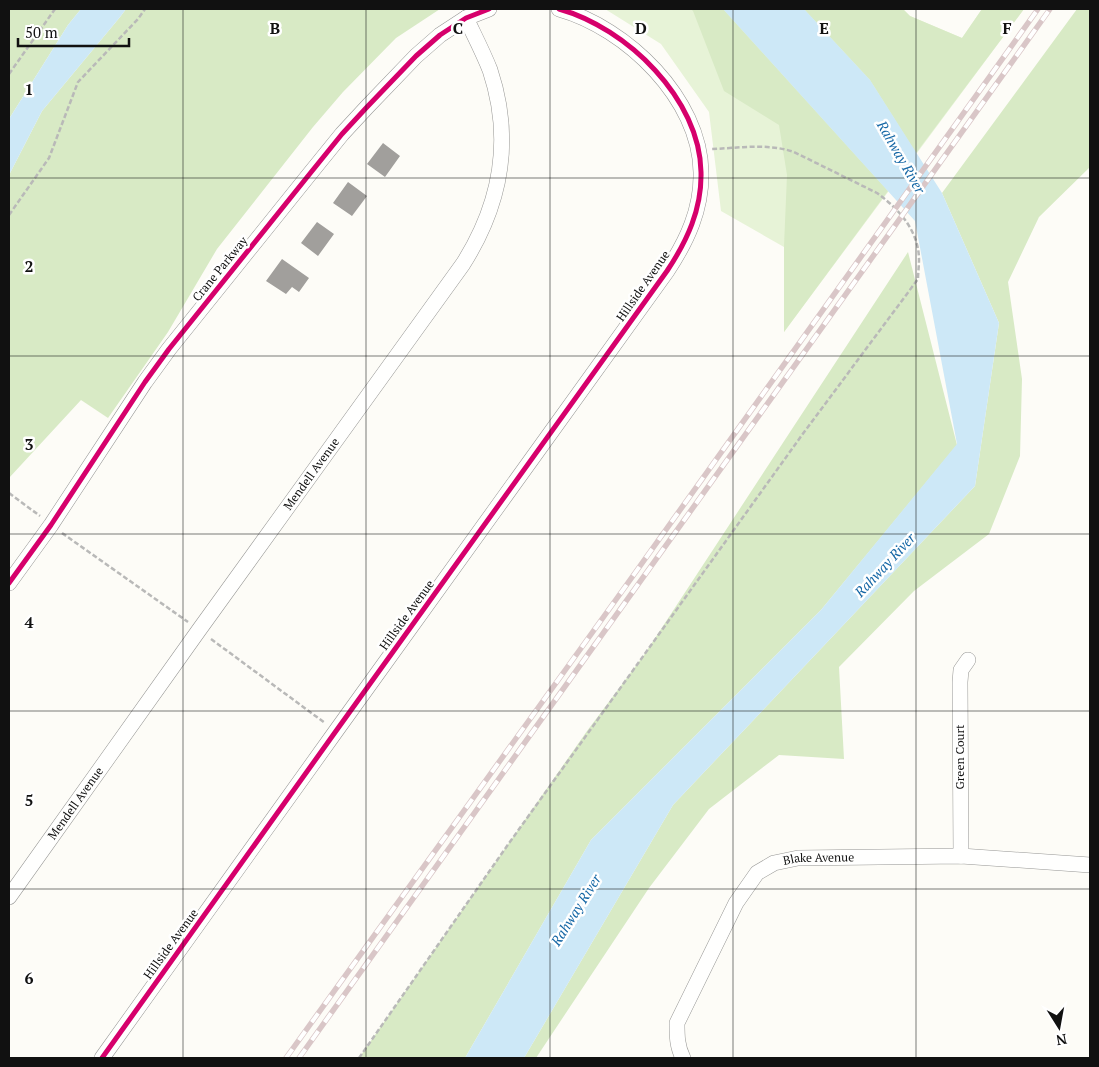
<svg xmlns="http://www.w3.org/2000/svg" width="1099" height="1067" viewBox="0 0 1099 1067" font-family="'PT Serif',serif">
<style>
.green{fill:#e7f3d7}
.forest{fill:#d8eac5}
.water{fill:#cde8f7}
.building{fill:#a19f9c}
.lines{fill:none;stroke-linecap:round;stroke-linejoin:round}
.street-casing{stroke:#979795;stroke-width:16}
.path{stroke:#b9b9b8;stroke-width:2.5;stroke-dasharray:5 2.5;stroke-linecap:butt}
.street{stroke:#fffffe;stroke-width:15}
.rail-casing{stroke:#d9c6c7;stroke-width:5.5}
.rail{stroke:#fff;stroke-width:4;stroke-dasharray:11;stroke-linecap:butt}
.cycleway-casing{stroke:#fff;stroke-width:8}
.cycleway{stroke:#d6006c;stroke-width:5}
.grid{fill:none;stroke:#111;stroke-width:1;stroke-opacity:0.55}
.labels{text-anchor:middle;stroke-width:5;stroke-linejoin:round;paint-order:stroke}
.street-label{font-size:12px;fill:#111;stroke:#fff}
.water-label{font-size:14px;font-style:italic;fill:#1768a6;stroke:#fff}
.grid-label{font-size:16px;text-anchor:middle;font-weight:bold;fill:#111;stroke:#fff;stroke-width:5;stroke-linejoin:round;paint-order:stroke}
</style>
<rect width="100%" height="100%" fill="#fdfcf7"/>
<!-- green -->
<path class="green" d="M 605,9 L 903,9 L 910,16 L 962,38 L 982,9 L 1024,9 L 784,332 L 784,247 L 721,211 L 709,112 L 661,44 Z"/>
<!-- forest -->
<path class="forest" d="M 9,9 L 81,9 L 68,25 L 9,119 Z
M 126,9 L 440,9 L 396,38 L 343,92 L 313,127 L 217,249 L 168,332 L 108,418 L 81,400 L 9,478 L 9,175 L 42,111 L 120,17 Z
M 691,9 L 723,9 L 888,191 L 784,332 L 784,246 L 787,175 L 779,125 L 724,91 L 693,11 Z
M 804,9 L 903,9 L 910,16 L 962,38 L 982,9 L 1024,9 L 916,153 L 870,80 Z
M 1077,9 L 1090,9 L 1090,167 L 1039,217 L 1008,282 L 1022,379 L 1020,456 L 989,534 L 914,591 L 839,667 L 844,759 L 779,755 L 709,809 L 649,888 L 536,1058 L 524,1058 L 673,805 L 975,486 L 999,323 L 942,193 Z
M 908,252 L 957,445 L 821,610 L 591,840 L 465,1058 L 359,1058 L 587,731 L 644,655 Z"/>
<!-- water -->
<path class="water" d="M 81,9 L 126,9 L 120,17 L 42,111 L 9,175 L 9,119 L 68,25 Z
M 723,9 L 804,9 L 870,80 L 942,193 L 999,323 L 975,486 L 673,805 L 524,1058 L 465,1058 L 591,840 L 821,610 L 957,444 L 915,221 Z"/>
<!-- building -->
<path class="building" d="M 383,143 L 400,156 L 385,177 L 367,164 Z
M 348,182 L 367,196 L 352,216 L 333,203 Z
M 317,222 L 334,234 L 318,256 L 301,243 Z
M 282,259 L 309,278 L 299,292 L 292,287 L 286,294 L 266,281 Z"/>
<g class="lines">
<defs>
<g id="street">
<path d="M 9,583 L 51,525 L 145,382 L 169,349 L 308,176 L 342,134 L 367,107 L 416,56 L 440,35 L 466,18 L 489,9"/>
<path d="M 961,856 L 960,682 L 961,670 L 968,660"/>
<path id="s1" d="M 9,897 L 199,630 L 463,264 C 501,204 513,139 490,70 C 483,52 474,35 466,18"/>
<path d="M 102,1058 L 336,731 L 667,271 C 687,241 702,209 701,172 C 700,99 627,28 559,9"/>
<path id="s2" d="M 683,1058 C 677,1046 677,1036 677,1023 L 736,903 L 757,873 L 774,863 L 798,858 L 961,856 L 1090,865"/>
</g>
</defs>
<!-- street casing -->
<use href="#street" class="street-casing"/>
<!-- path -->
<path class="path" d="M 9,74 L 55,9
M 9,215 L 49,158 L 78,82 L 138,19 L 145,9
M 9,493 L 40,516
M 62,533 L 188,622
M 211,639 L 325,723
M 359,1058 L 507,846 L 644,655 L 802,435 L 918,279 C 918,273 919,266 919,260 C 919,231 899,209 877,193 L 794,152 C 768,143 739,148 712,149"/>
<!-- street -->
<use href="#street" class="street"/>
<defs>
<path id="rail" d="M 286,1058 L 620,594 L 1038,9
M 299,1058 L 1050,9"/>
</defs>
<!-- rail casing -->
<use href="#rail" class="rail-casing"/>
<!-- rail -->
<use href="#rail" class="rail"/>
<defs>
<path id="cycleway" d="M 9,583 L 51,525 L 145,382 L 169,349 L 308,176 L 342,134 L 367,107 L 416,56 L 440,35 L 466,18 L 489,9
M 102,1058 L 336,731 L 667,271 C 687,241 702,209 701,172 C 700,99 627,28 559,9"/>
</defs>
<!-- cycleway casing -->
<use href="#cycleway" class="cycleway-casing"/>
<!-- cycleway -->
<use href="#cycleway" class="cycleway"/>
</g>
<!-- grid -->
<path class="grid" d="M 183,9 L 183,1058M 366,9 L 366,1058M 550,9 L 550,1058M 733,9 L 733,1058M 916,9 L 916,1058M 9,178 L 1090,178M 9,356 L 1090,356M 9,534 L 1090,534M 9,711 L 1090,711M 9,889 L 1090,889"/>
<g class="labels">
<!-- street labels -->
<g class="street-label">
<text transform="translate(220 269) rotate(-51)" y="4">Crane Parkway</text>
<text transform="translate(643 286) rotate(-55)" y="4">Hillside Avenue</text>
<text dy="4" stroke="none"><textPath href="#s1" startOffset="520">Mendell Avenue</textPath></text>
<text transform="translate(407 615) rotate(-54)" y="4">Hillside Avenue</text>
<text transform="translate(960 757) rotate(-90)" y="4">Green Court</text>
<text dy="4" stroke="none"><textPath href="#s1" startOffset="115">Mendell Avenue</textPath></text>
<text dy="4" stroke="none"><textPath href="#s2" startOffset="271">Blake Avenue</textPath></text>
<text transform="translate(171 944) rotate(-54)" y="4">Hillside Avenue</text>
</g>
<!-- water labels -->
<g class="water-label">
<text transform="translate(901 157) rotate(60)" y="5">Rahway River</text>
<text transform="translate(885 565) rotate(-47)" y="5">Rahway River</text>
<text transform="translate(576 910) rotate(-58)" y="5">Rahway River</text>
</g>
</g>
<g class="grid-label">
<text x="275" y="34">B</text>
<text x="458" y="34">C</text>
<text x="641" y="34">D</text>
<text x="824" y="34">E</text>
<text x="1007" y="34">F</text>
<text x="29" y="95">1</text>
<text x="29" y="272">2</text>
<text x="29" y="450">3</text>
<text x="29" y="628">4</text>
<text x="29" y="806">5</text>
<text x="29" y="984">6</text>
</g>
<!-- border -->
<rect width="1099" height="1067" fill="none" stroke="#111111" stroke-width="20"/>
<!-- north arrow -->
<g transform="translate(1059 1027) rotate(169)" stroke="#ffffff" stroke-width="4" paint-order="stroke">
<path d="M0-4L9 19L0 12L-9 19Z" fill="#111111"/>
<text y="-8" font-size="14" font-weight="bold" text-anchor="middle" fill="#111111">N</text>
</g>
<!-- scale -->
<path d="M18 38v8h111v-8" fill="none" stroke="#111111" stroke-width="2.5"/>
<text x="25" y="38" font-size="15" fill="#111111" stroke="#ffffff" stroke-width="4" paint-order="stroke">50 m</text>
</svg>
